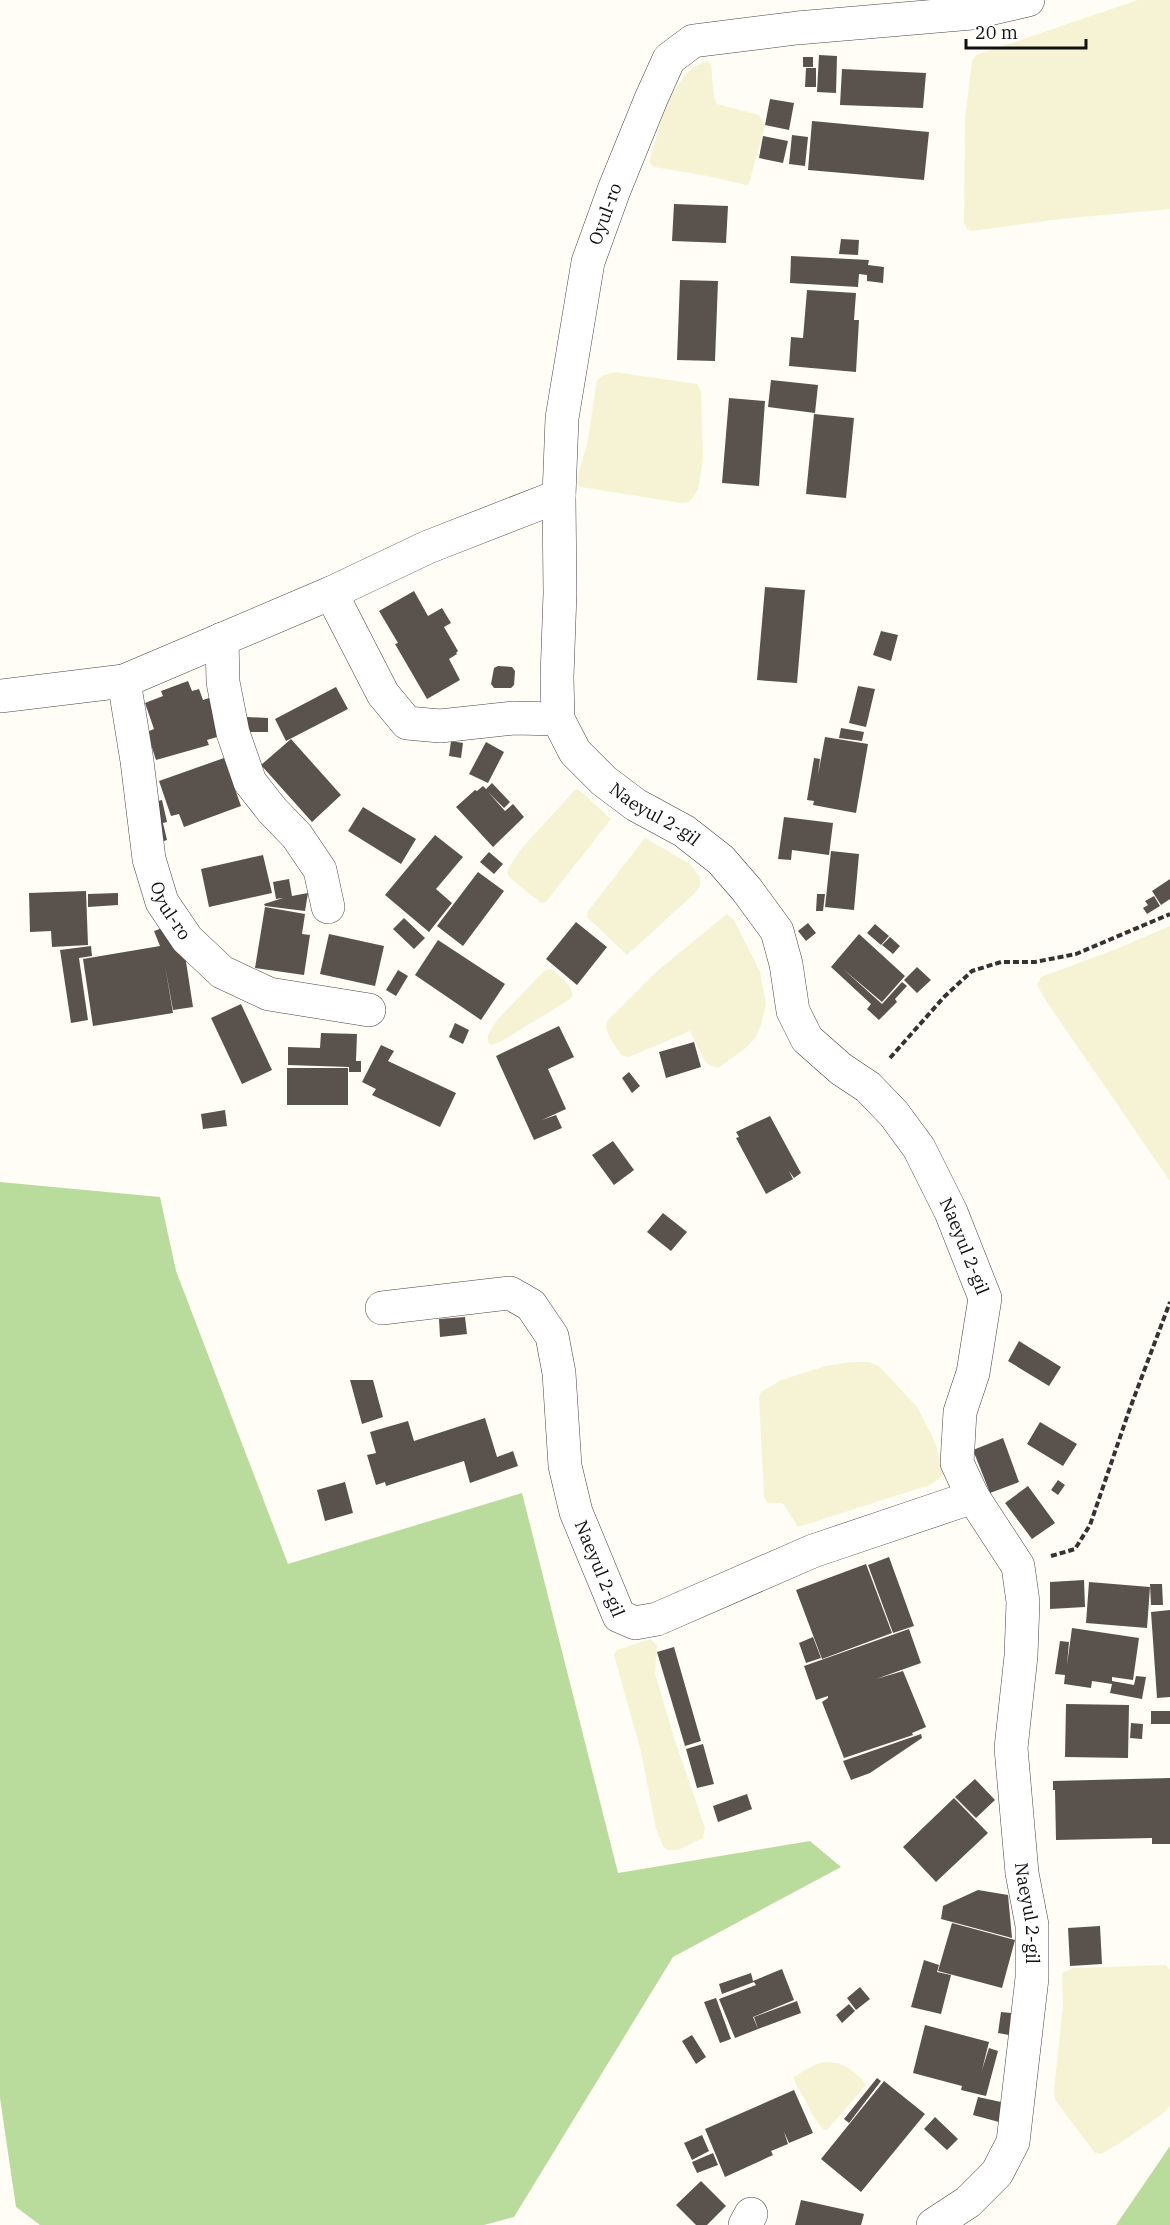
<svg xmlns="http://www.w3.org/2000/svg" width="1170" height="2225" viewBox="0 0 1170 2225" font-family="'IBM Plex Serif',serif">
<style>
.farmland{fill:#f6f3d4}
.forest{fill:#b9dc9c}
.building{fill:#5a524d}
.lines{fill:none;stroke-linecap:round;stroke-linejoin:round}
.minor-casing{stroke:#444;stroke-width:34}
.path{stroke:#333;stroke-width:4;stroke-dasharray:6 3;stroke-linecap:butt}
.minor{stroke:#fff;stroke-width:33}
.labels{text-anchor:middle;stroke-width:6;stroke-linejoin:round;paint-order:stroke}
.street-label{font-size:18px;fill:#111;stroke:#fff}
</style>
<rect width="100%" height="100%" fill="#fffdf5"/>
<!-- farmland -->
<path class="farmland" d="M 1138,0 L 1170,0 L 1170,209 L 1060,219 L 972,231 L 967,229 L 964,222 L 965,118 L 972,61 L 976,55 Z
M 708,61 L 711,65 L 714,97 L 717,104 L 759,115 L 765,125 L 749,184 L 746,185 L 708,176 L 654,167 L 650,163 L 650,159 L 667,100 L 685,75 L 695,66 Z
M 615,372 L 697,384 L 701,391 L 703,459 L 698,490 L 689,502 L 681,503 L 581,487 L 578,485 L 579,471 L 587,445 L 597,380 L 604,375 Z
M 578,789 L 611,819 L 546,902 L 541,903 L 510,878 L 507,873 L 509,867 L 521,849 L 575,790 Z
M 645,838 L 690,864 L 700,877 L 700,886 L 693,895 L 627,955 L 587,917 L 588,911 Z
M 727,914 L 734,920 L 760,972 L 766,1004 L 762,1022 L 756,1037 L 747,1047 L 718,1068 L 709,1065 L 705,1061 L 690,1031 L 629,1057 L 621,1055 L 609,1036 L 606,1028 L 607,1021 L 656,972 Z
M 1170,926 L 1170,1181 L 1044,998 L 1037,984 L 1041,977 L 1114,950 Z
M 549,969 L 554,971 L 569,985 L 573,995 L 569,1000 L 500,1042 L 491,1045 L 488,1042 L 488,1035 L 497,1020 L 544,971 Z
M 851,1362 L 869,1362 L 879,1366 L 917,1407 L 935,1442 L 943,1471 L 943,1476 L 930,1485 L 798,1527 L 784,1505 L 782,1503 L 768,1503 L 764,1497 L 759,1397 L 761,1392 L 781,1380 L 826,1366 Z
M 650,1639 L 657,1645 L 655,1673 L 674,1738 L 705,1828 L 703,1838 L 678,1850 L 667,1850 L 663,1846 L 656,1829 L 641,1752 L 614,1655 L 617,1650 Z
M 1166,1965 L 1170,1970 L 1170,2106 L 1161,2115 L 1120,2143 L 1101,2154 L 1095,2153 L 1055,2100 L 1054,2090 L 1063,2005 L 1062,1973 L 1073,1968 Z
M 827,2062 L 838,2063 L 850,2069 L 861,2078 L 866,2085 L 827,2130 L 823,2129 L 815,2119 L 794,2080 L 794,2077 L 805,2070 L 819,2063 Z"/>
<!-- forest -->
<path class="forest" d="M 0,1182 L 160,1197 L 176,1271 L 288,1564 L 522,1493 L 618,1873 L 810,1841 L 841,1867 L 673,1957 L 514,2217 L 484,2225 L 40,2225 L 16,2207 L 0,2098 Z
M 1170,2146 L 1170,2225 L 1116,2225 Z"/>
<!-- building -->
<path class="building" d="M 819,55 L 837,56 L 836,93 L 817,92 Z
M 803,57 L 813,57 L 813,67 L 803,67 Z
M 806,68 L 816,68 L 816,87 L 805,87 Z
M 842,69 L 926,73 L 923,108 L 840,105 Z
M 770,99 L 794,103 L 789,130 L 765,125 Z
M 812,121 L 929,132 L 924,180 L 808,170 Z
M 792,135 L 808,137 L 805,166 L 789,164 Z
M 763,136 L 788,141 L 783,163 L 759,158 Z
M 674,204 L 728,206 L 726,243 L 672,241 Z
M 841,239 L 859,240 L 858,255 L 839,254 Z
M 791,256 L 869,260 L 868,265 L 884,267 L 883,283 L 867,281 L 867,275 L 859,274 L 858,287 L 790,283 Z
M 680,280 L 718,281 L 715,361 L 677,360 Z
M 807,290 L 856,293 L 854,320 L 859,320 L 856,372 L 789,366 L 791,337 L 803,338 Z
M 771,380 L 818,385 L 815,413 L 768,407 Z
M 729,398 L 765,401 L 759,486 L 722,483 Z
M 814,414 L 854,418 L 846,498 L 806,494 Z
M 765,587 L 805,590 L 797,683 L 757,680 Z
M 414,591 L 428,616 L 442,608 L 451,623 L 444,627 L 458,651 L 456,653 L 457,654 L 449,659 L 460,680 L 427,699 L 395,644 L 398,643 L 379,611 Z
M 881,631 L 898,635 L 891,661 L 873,655 Z
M 498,666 L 512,667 L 515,671 L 514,685 L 511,688 L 494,688 L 491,684 L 494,668 Z
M 188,681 L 192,691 L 199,689 L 203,700 L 212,697 L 224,735 L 207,740 L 209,745 L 156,760 L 147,732 L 154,729 L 145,703 L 163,696 L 161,691 Z
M 858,686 L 875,689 L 866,727 L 849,723 Z
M 336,687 L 348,709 L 286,741 L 275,719 Z
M 247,717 L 268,718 L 268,732 L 246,732 Z
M 841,728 L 864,732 L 862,741 L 839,738 Z
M 825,737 L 868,744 L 856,813 L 813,805 L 814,801 L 807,800 L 814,758 L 820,759 L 818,775 Z
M 291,739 L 341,795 L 312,822 L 261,765 Z
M 451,741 L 463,743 L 461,758 L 449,756 Z
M 486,742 L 504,752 L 488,783 L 469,774 Z
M 224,758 L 241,806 L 184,827 L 179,814 L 171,816 L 159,781 Z
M 492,783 L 510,802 L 504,808 L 488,792 L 505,811 L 513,804 L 524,817 L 493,847 L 456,807 L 475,790 L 477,791 L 483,786 L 486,789 Z
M 162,800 L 167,822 L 163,823 L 167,840 L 158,843 L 149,803 Z
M 363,807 L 416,839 L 401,864 L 348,831 Z
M 784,817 L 833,823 L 829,855 L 792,850 L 791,860 L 778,859 Z
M 435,835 L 463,857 L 436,889 L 452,903 L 429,932 L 385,895 Z
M 831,851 L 859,854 L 854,910 L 825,907 Z
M 489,852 L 503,864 L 494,874 L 480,862 Z
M 263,855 L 272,893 L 209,907 L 201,869 Z
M 478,872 L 504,891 L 463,946 L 437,926 Z
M 289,879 L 292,896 L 308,893 L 305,911 L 265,906 L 264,904 L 283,898 L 276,899 L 273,882 Z
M 1170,879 L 1170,899 L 1161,905 L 1152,891 Z
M 86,891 L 88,945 L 52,947 L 51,931 L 30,932 L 29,893 Z
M 118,893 L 118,905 L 88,907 L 88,894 Z
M 817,894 L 825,894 L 823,911 L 816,911 Z
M 1154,896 L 1160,906 L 1147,914 L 1143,908 L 1148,905 L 1145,901 Z
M 265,907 L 305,914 L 302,934 L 310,935 L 304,975 L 255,968 Z
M 404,918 L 425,938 L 414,949 L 393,929 Z
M 576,922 L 607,947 L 577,985 L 546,959 Z
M 808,923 L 816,933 L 806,941 L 798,931 Z
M 875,924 L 889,936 L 881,945 L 867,933 Z
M 168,926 L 185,955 L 193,1007 L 173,1010 L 165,966 L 173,1013 L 93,1026 L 83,959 L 160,946 L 154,931 Z
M 329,934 L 384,946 L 375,986 L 320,974 Z
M 859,934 L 905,976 L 882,1002 L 843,969 L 882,1004 L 902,982 L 907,986 L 895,999 L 897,1002 L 879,1020 L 867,1009 L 871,1004 L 831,967 Z
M 890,937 L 900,946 L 893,954 L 882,945 Z
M 438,940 L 505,984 L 481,1020 L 415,975 Z
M 91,946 L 92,956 L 79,958 L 88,1020 L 71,1023 L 60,950 Z
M 917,967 L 931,980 L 917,993 L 904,980 Z
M 398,970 L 408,976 L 396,996 L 386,990 Z
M 241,1004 L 272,1070 L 242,1084 L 211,1018 Z
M 455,1023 L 469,1030 L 463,1044 L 449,1037 Z
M 559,1026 L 574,1057 L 548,1069 L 566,1109 L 542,1120 L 556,1115 L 562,1128 L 534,1140 L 496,1056 Z
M 321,1033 L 357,1034 L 356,1061 L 361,1061 L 361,1072 L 349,1072 L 349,1067 L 288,1065 L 288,1047 L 320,1048 Z
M 694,1042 L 701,1067 L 666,1078 L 659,1052 Z
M 381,1045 L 394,1051 L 388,1061 L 456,1093 L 440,1127 L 372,1095 L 376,1089 L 362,1082 Z
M 287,1068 L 348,1068 L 348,1105 L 287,1105 Z
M 629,1072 L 640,1086 L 632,1093 L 622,1078 Z
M 225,1110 L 227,1126 L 203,1129 L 201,1114 Z
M 770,1116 L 801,1173 L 794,1178 L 789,1171 L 793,1179 L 766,1194 L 736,1138 L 739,1137 L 736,1132 Z
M 613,1141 L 634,1170 L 614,1185 L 592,1155 Z
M 663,1213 L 687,1232 L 671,1251 L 647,1232 Z
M 465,1317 L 467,1334 L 440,1337 L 439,1319 Z
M 1019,1341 L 1061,1367 L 1049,1386 L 1008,1361 Z
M 350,1380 L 373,1380 L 383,1417 L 362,1424 Z
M 485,1418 L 497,1457 L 513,1451 L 518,1466 L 470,1483 L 464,1461 L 386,1486 L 385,1482 L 376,1485 L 367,1455 L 376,1453 L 370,1432 L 408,1421 L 414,1441 Z
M 1040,1422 L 1077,1444 L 1063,1466 L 1027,1444 Z
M 1003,1438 L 1019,1482 L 990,1493 L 973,1450 Z
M 1058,1480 L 1065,1485 L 1058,1495 L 1051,1490 Z
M 345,1482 L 353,1513 L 325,1521 L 317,1490 Z
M 1028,1486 L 1055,1523 L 1032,1539 L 1005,1503 Z
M 889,1557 L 914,1626 L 893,1633 L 868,1565 Z
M 866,1564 L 892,1633 L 822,1659 L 796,1590 Z
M 1084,1580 L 1085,1607 L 1050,1609 L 1050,1582 Z
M 1089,1582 L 1150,1587 L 1147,1628 L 1086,1623 Z
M 1150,1584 L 1162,1584 L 1163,1605 L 1151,1605 Z
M 1170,1610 L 1170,1697 L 1157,1698 L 1151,1612 Z
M 1072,1628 L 1139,1638 L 1133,1680 L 1112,1677 L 1112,1681 L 1134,1685 L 1136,1676 L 1146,1677 L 1142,1699 L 1110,1693 L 1112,1684 L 1092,1681 L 1091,1688 L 1064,1684 L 1065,1675 L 1055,1674 L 1060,1641 L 1069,1642 L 1067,1665 Z
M 909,1629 L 921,1663 L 876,1679 L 903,1671 L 926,1727 L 912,1733 L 913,1735 L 844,1758 L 822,1702 L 828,1698 L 828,1696 L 816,1700 L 804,1666 Z
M 813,1637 L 821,1658 L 806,1663 L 799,1643 Z
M 674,1647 L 701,1741 L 685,1746 L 657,1652 Z
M 1066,1704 L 1129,1705 L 1128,1758 L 1065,1757 Z
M 1151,1711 L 1170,1711 L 1170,1724 L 1151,1724 Z
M 1131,1723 L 1143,1724 L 1142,1739 L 1130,1738 Z
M 921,1734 L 922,1738 L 870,1773 L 851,1780 L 843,1761 Z
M 703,1744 L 714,1784 L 697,1788 L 686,1749 Z
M 1170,1778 L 1170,1844 L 1152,1844 L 1152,1838 L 1056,1840 L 1055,1790 L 1053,1790 L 1053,1781 Z
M 975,1779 L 995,1800 L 976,1818 L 955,1797 Z
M 747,1794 L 752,1809 L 718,1822 L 713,1806 Z
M 954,1798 L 988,1833 L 936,1882 L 903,1847 Z
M 978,1890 L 1008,1895 L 1012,1938 L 941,1919 L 943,1906 Z
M 952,1923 L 1015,1940 L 1002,1988 L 938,1971 Z
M 1100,1926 L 1102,1964 L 1070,1966 L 1068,1928 Z
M 924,1960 L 939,1965 L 937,1972 L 951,1975 L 941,2014 L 911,2007 Z
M 782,1969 L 794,2000 L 753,2017 L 758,2029 L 735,2038 L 719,1999 L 756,1985 L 754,1982 L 722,1994 L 719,1984 L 751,1973 L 753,1981 Z
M 860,1987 L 870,1999 L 856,2010 L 847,1998 Z
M 716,1998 L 731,2039 L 720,2043 L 704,2002 Z
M 797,2001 L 801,2013 L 758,2029 L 754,2017 Z
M 849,2004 L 855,2011 L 842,2023 L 836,2015 Z
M 1001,2012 L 1011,2013 L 1009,2035 L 998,2033 Z
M 925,2025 L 989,2042 L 982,2070 L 989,2048 L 998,2051 L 986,2096 L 961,2090 L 962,2086 L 913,2073 Z
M 692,2035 L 706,2057 L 696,2064 L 682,2041 Z
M 877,2078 L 881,2081 L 849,2123 L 844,2119 Z
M 884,2081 L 925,2114 L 861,2192 L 821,2159 Z
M 794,2090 L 813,2133 L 789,2143 L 784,2132 L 788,2144 L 771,2151 L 773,2155 L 725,2177 L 705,2129 Z
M 978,2097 L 1001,2102 L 999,2122 L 973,2115 Z
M 935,2117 L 958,2139 L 947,2150 L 924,2129 Z
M 702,2135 L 709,2151 L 692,2160 L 684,2143 Z
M 713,2153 L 718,2165 L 697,2173 L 692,2162 Z
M 701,2181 L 726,2206 L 707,2225 L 696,2225 L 676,2205 Z
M 801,2200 L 864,2214 L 861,2225 L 795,2225 Z"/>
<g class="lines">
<defs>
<g id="minor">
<path id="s1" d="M 559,496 L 560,593 L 557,677 L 558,719 L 575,752 L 604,781 L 636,805 L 684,831 L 721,860 L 747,890 L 777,931 L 786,964 L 793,1011 L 807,1039 L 841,1069 L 868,1087 L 894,1114 L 919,1148 L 951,1212 L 985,1298 L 973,1373 L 960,1412 L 957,1463 L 973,1497 L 1018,1566 L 1023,1602 L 1021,1656 L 1011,1748 L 1022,1873 L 1032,1925 L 1032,1978 L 1013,2142 L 997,2173 L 968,2202 L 933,2225"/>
<path d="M 331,593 L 383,694 L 407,723 L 440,726 L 514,718 L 558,719"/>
<path d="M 222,639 L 223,682 L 233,733 L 250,782 L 272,810 L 297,836 L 320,870 L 328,907"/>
<path id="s2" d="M 124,681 L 137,761 L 149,859 L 162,902 L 187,939 L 222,972 L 269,994 L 369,1010"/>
<path id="s3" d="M 0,696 L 124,681 L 331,593 L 428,547 L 559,496 L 562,418 L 588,262 L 614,190 L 651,99 L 669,59 L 693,41 L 797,28 L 972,13 L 1028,0"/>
<path id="s4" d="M 382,1308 L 510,1293 L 531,1305 L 552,1336 L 559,1373 L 565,1466 L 576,1512 L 619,1616 L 635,1623 L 657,1619 L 813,1551 L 973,1497"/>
<path d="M 745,2225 L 751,2214"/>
</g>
</defs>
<!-- minor casing -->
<use href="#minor" class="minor-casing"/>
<!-- path -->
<path class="path" d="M 890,1058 L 944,997 L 972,971 L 1001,962 L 1035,962 L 1076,954 L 1170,914
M 1051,1556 L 1075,1549 L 1090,1525 L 1129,1411 L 1170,1302"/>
<!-- minor -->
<use href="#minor" class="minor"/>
</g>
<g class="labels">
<!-- street labels -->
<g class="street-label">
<text dy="6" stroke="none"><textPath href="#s3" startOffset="885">Oyul-ro</textPath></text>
<text dy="6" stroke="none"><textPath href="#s1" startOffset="362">Naeyul 2-gil</textPath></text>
<text dy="6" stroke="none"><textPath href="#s2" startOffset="236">Oyul-ro</textPath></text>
<text dy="6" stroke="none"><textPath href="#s1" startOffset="912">Naeyul 2-gil</textPath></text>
<text dy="6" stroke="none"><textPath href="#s4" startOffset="430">Naeyul 2-gil</textPath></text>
<text dy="6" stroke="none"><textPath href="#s1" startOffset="1605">Naeyul 2-gil</textPath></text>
</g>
</g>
<!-- scale -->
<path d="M966 39v9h120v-9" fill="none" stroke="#111111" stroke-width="3"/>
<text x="975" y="39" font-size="18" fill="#111111" stroke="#ffffff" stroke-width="4.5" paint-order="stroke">20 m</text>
</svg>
